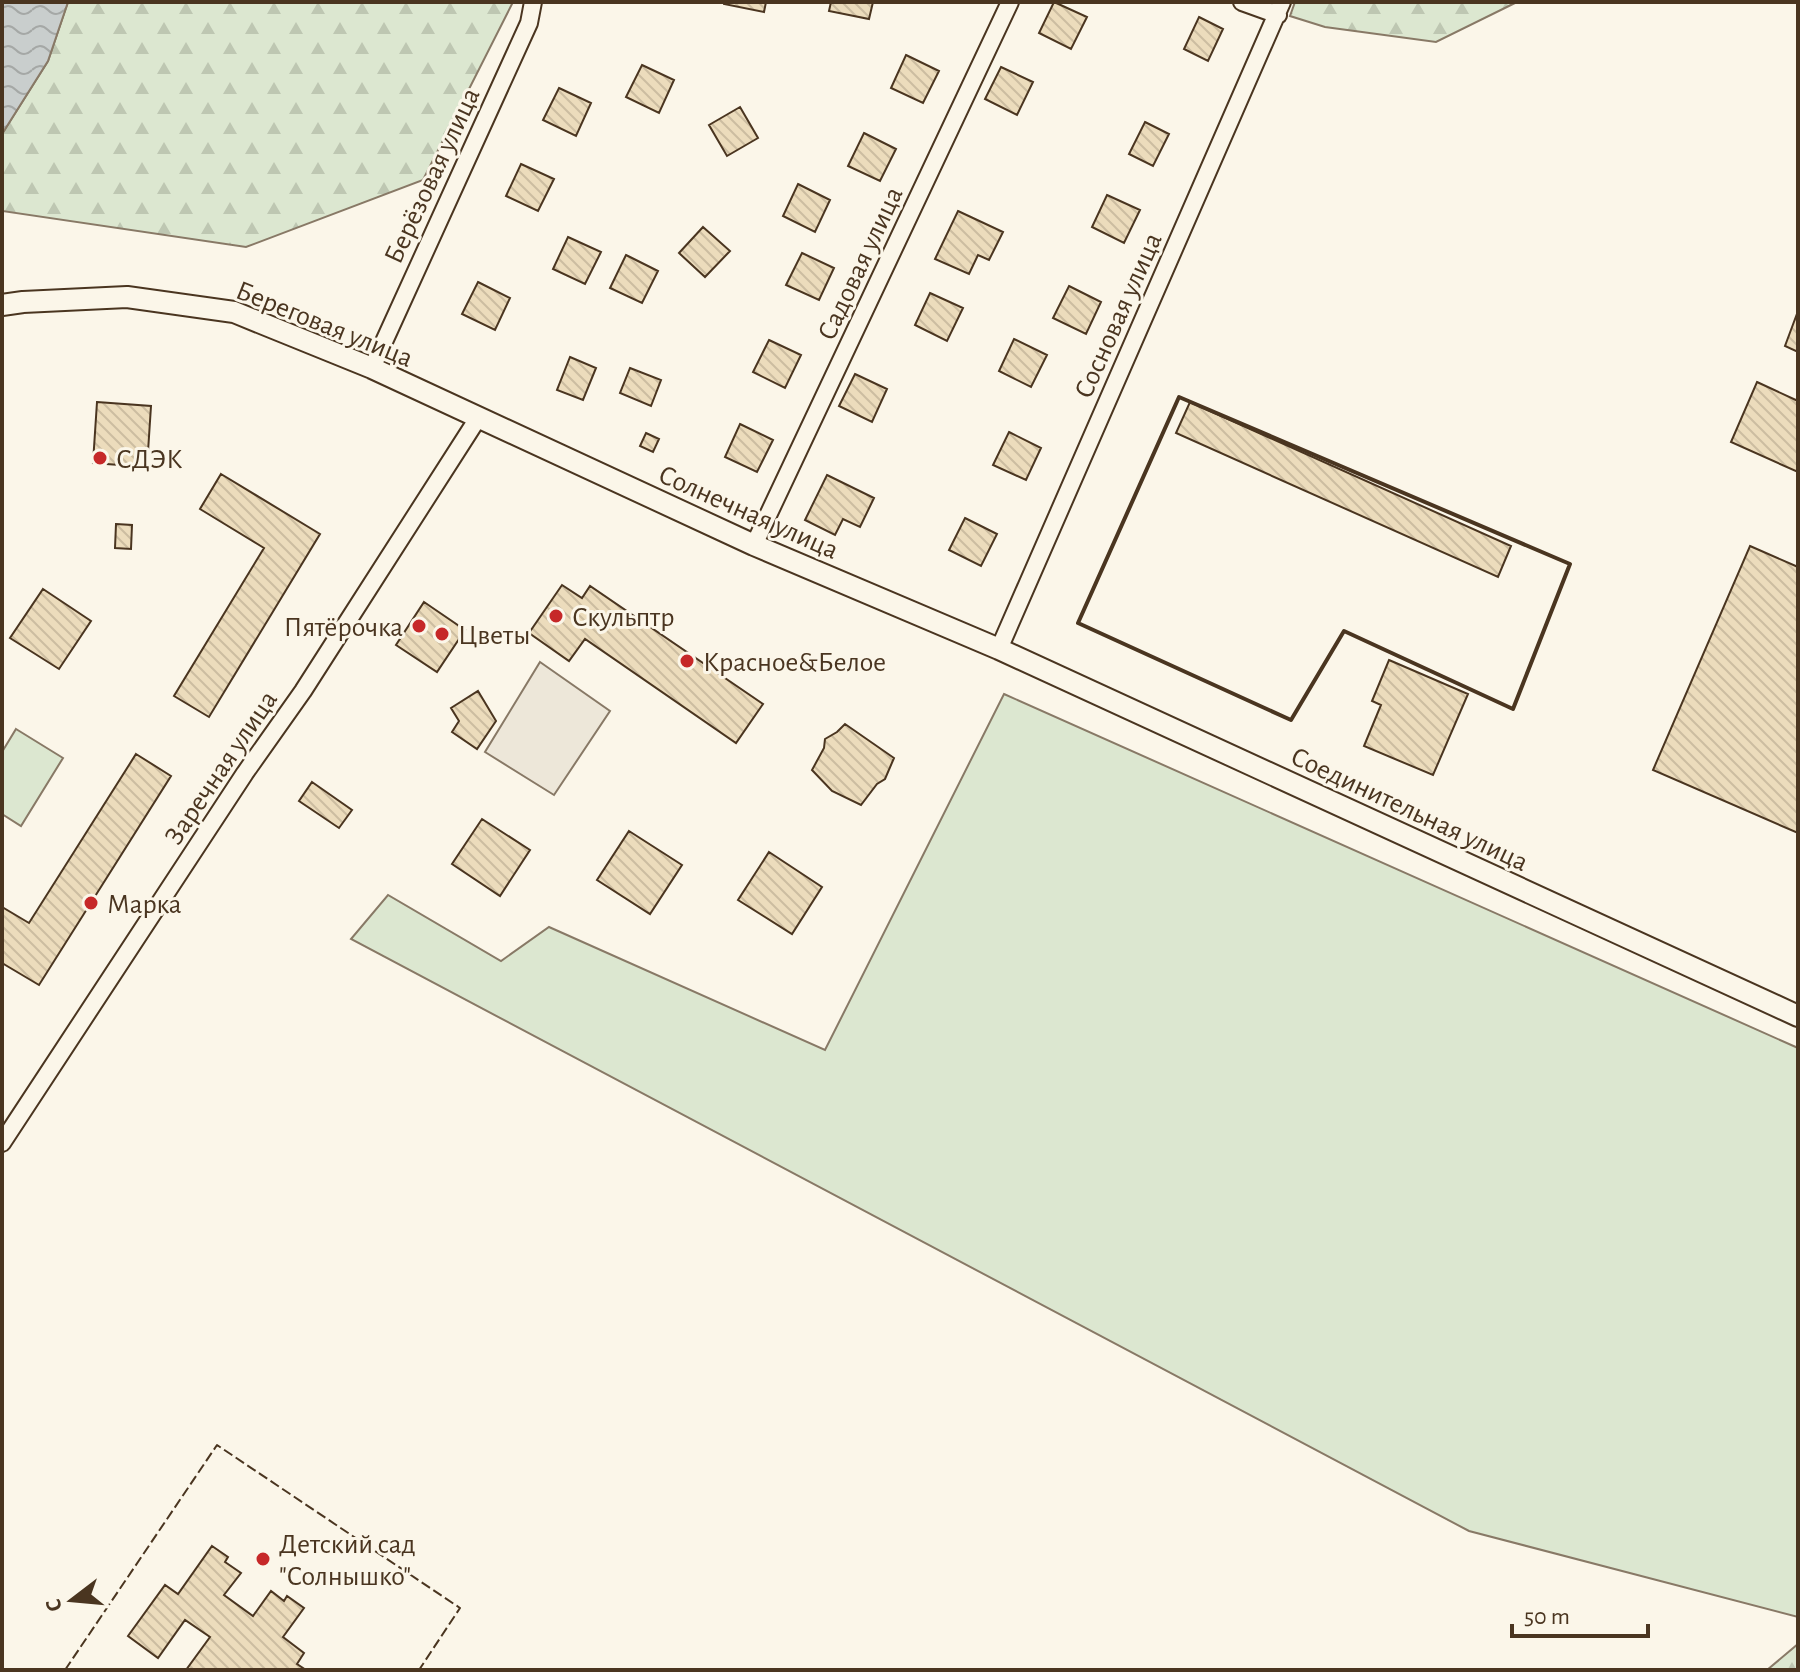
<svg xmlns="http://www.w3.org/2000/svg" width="1800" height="1672" viewBox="0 0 1800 1672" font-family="'Alegreya Sans',sans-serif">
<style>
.green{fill:#dce7d0;stroke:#887966;stroke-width:2}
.forest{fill:url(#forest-firs);stroke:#887966;stroke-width:2}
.parking{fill:#ede7d9;stroke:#887966;stroke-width:2}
.water{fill:url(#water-waves);stroke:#887966;stroke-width:2}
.building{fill:url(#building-back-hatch);stroke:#4a3520;stroke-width:2}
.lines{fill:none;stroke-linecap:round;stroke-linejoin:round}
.minor-casing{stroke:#4a3520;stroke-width:20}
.tertiary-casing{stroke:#4a3520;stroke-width:24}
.minor{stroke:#fbf6e9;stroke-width:16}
.tertiary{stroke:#fbf6e9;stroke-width:20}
.fence{stroke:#4a3520;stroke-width:2;stroke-dasharray:10 4;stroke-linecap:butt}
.wall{stroke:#4a3520;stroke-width:4}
.poi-dot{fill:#c62828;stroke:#fbf6e9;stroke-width:3}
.labels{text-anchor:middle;stroke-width:6;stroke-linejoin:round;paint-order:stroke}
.street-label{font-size:28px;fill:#4a3520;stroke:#fbf6e9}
.poi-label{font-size:28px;fill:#4a3520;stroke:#fbf6e9;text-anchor:start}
</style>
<defs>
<pattern id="forest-firs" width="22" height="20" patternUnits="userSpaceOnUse" patternTransform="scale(2)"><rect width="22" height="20" fill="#dce7d0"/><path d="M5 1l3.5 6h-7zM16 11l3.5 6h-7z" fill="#bec7b2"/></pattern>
<pattern id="water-waves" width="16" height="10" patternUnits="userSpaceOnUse" patternTransform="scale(2)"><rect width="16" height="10" fill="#c9cecd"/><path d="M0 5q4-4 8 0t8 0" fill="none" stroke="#a5a8a6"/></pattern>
<pattern id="building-back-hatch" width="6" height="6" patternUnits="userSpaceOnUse" patternTransform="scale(2)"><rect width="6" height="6" fill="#ecdcbc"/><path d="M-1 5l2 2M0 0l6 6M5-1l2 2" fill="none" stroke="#ccbda1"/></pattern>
</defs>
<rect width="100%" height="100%" fill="#fbf6e9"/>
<!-- green -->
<path class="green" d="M 1004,694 L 1798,1048 L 1798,1617 L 1469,1531 L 351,939 L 388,895 L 501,961 L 549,927 L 825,1050 Z
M 16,729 L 63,758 L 21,826 L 2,814 L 2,752 Z"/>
<!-- forest -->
<path class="forest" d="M 68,2 L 513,2 L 423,180 L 246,247 L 2,211 L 2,134 L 48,61 Z
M 1295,2 L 1517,2 L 1436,42 L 1325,27 L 1290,16 Z
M 1798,1644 L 1798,1670 L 1767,1670 Z"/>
<!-- parking -->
<path class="parking" d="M 540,662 L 610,711 L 554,795 L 485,752 Z"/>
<!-- water -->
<path class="water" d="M 2,2 L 68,2 L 48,61 L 2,134 Z"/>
<!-- building -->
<path class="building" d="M 724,2 L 766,2 L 764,12 L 724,4 Z
M 831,2 L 873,2 L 869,19 L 829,11 Z
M 1054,2 L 1087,17 L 1071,49 L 1039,33 Z
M 1199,17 L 1223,29 L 1208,61 L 1184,49 Z
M 906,55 L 939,71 L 923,103 L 891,88 Z
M 642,65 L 674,80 L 659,113 L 626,97 Z
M 1001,67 L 1033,82 L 1017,115 L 985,99 Z
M 559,88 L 591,103 L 576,136 L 543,120 Z
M 740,107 L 758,138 L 727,156 L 709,125 Z
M 1145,122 L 1169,134 L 1153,166 L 1129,154 Z
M 864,133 L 896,149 L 880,181 L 848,166 Z
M 521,164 L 554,179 L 538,211 L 506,196 Z
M 798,184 L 830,200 L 815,232 L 783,216 Z
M 1107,195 L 1140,210 L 1124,243 L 1092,227 Z
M 958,211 L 1003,232 L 989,260 L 978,255 L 969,274 L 935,259 Z
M 703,227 L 730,251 L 705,277 L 679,253 Z
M 568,237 L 601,252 L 585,284 L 553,269 Z
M 802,253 L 834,268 L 819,300 L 786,285 Z
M 626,255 L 658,271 L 642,303 L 610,288 Z
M 478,282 L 510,298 L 495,330 L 462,314 Z
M 1069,286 L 1101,302 L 1086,334 L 1053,318 Z
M 930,293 L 963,308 L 947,341 L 915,325 Z
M 1798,311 L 1798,352 L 1785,346 Z
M 1014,339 L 1047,355 L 1031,387 L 999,371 Z
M 769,340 L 801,355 L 785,388 L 753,372 Z
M 570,357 L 596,368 L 583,400 L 557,390 Z
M 630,368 L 661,380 L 651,406 L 620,393 Z
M 855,374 L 887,389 L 872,422 L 839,406 Z
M 1757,382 L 1798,401 L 1798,472 L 1731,442 Z
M 97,402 L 151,406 L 147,467 L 93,463 Z
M 1190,402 L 1511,546 L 1498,577 L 1176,433 Z
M 740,424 L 773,440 L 757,472 L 725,457 Z
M 1009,432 L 1041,448 L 1026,480 L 993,465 Z
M 646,433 L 659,439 L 653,452 L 640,446 Z
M 221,474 L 320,534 L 209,717 L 174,696 L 264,548 L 200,509 Z
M 827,475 L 874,498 L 860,527 L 843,519 L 835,535 L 805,520 Z
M 965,518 L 997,534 L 981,566 L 949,550 Z
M 116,524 L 132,525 L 131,549 L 115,548 Z
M 1750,546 L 1798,567 L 1798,833 L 1653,770 Z
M 562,585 L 582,598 L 590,586 L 763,704 L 736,743 L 585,639 L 569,661 L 529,633 Z
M 43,589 L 91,621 L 59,669 L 10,638 Z
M 424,602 L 465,630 L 437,672 L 396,645 Z
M 1389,660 L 1468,694 L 1433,775 L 1364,746 L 1381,705 L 1372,701 Z
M 478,691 L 496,721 L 477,749 L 452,732 L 459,721 L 451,708 Z
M 845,724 L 894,758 L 885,779 L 877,784 L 861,805 L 832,791 L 812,770 L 824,748 L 825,739 L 837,732 Z
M 136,754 L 171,776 L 39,985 L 2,963 L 2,907 L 29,923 Z
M 312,782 L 352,810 L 339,828 L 299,801 Z
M 482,819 L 530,850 L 500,896 L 452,864 Z
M 629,831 L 682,865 L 650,914 L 597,880 Z
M 769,852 L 822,887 L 792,934 L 738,900 Z
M 212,1546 L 228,1557 L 225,1562 L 241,1573 L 224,1595 L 253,1616 L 271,1591 L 284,1601 L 287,1596 L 304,1608 L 283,1637 L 304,1653 L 297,1664 L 306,1670 L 186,1670 L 210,1637 L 185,1620 L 158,1658 L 128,1636 L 165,1585 L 178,1594 Z"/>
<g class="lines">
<defs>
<path id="minor" d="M 1242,2 L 1278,15
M 372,368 L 529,23 L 533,2
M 754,545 L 1010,2
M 999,649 L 1282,2
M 2,1143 L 245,773 L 303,691 L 478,418"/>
<path id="tertiary" d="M 2,305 L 23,302 L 127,297 L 234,312 L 372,368 L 754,545 L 999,649 L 1798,1016"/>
</defs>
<!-- minor casing -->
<use href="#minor" class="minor-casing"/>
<!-- tertiary casing -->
<use href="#tertiary" class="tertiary-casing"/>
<!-- minor -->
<use href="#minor" class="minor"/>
<!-- tertiary -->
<use href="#tertiary" class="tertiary"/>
<!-- fence -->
<path class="fence" d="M 65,1670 L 217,1445 L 460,1608 L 419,1670"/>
<!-- wall -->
<path class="wall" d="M 1179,397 L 1570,564 L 1513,709 L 1344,631 L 1291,720 L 1078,623 Z"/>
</g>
<!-- markers -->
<g class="poi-dot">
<circle cx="100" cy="458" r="8"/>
<circle cx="556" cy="616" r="8"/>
<circle cx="419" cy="626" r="8"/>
<circle cx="442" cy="634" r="8"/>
<circle cx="687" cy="661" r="8"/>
<circle cx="91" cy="903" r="8"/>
<circle cx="263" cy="1559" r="8"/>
</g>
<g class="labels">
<!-- street labels -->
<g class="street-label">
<text transform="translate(431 175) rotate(-65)" y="10">Берёзовая улица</text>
<text transform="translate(859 263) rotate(-65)" y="10">Садовая улица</text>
<text transform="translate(1117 315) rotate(-66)" y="10">Сосновая улица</text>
<text transform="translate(325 323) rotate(22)" y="10">Береговая улица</text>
<text transform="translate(749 511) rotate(24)" y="10">Солнечная улица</text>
<text transform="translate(220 767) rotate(-56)" y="10">Заречная улица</text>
<text transform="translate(1410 808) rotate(25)" y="10">Соединительная улица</text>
</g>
<!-- poi labels -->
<g class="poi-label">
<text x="116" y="468">СДЭК</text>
<text x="572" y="626">Скульптр</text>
<text x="403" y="636" text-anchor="end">Пятёрочка</text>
<text x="458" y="644">Цветы</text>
<text x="703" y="671">Красное&amp;Белое</text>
<text x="107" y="913">Марка</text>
<text x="279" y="1553">Детский сад<tspan x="279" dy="32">"Солнышко"</tspan></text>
</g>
</g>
<!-- border -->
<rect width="1800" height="1672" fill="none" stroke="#4a3520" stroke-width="8"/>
<!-- north arrow -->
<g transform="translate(72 1600) rotate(254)" stroke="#fbf6e9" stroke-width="6" paint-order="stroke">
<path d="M0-6L14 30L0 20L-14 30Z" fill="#4a3520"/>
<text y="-12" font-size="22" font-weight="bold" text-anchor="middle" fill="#4a3520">С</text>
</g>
<!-- scale -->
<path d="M1512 1624v12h136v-12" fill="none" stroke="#4a3520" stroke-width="4"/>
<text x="1524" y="1624" font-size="24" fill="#4a3520" stroke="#fbf6e9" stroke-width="6" paint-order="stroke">50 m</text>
</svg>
